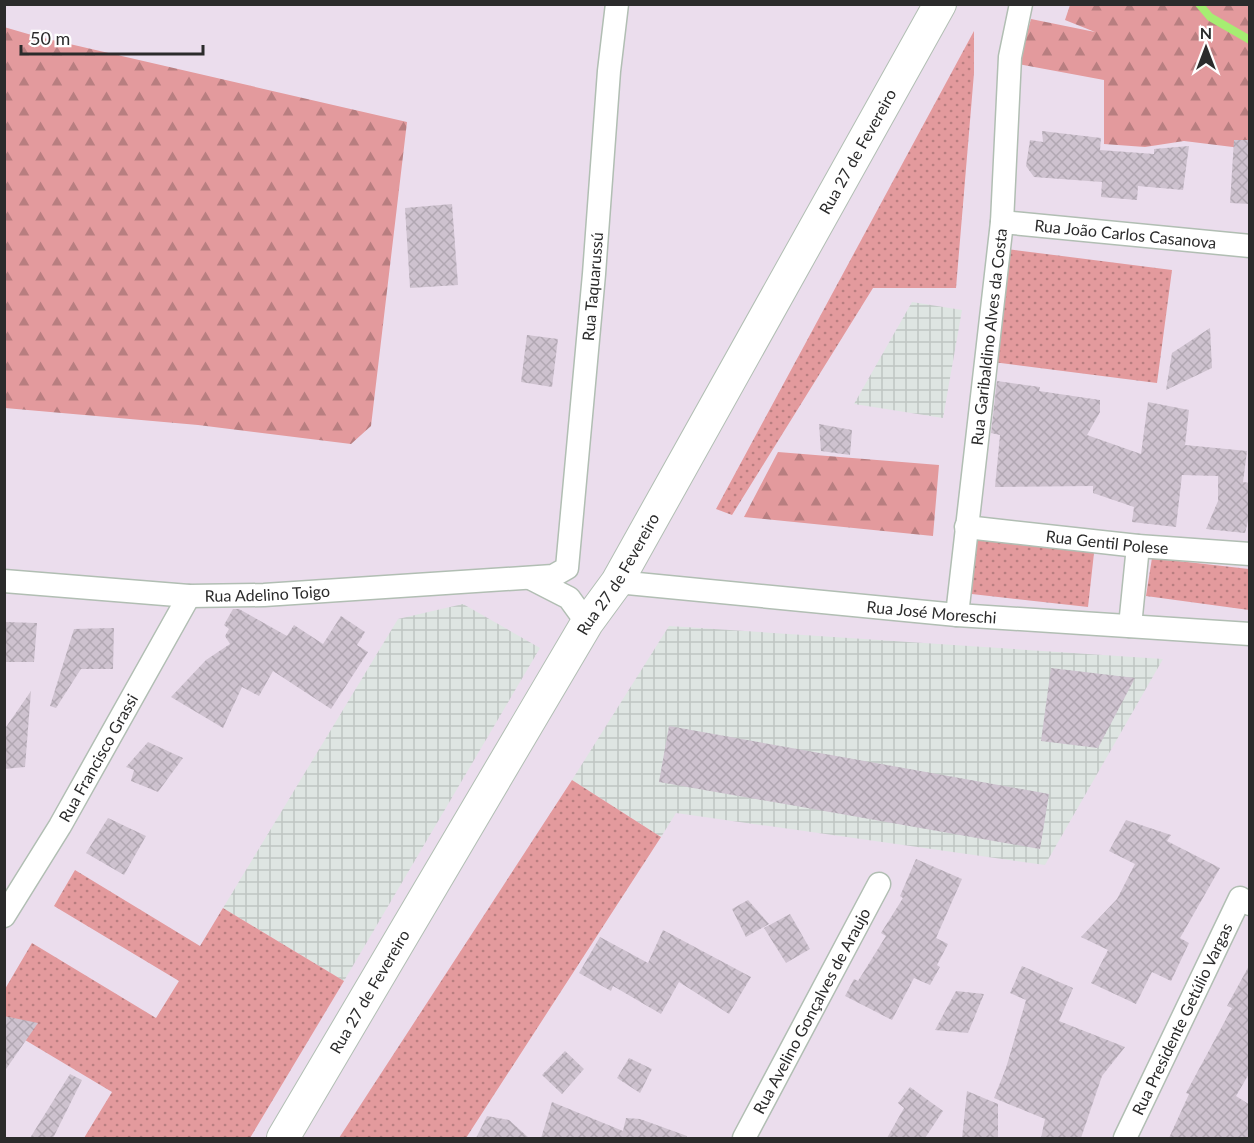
<svg xmlns="http://www.w3.org/2000/svg" width="1254" height="1143" viewBox="0 0 1254 1143" font-family="Lato,sans-serif">
<style>
.industrial{fill:url(#industrial-grid)}
.green{fill:url(#green-dots)}
.forest{fill:url(#forest-firs)}
.lines{fill:none;stroke-linecap:round;stroke-linejoin:round}
.stream{stroke:#a6ed72;stroke-width:8}
.building{fill:url(#building-cross-hatch)}
.minor-casing{stroke:#b1beb3;stroke-width:25}
.secondary-casing{stroke:#b1beb3;stroke-width:34}
.minor{stroke:#fff;stroke-width:22}
.secondary{stroke:#fff;stroke-width:32}
.labels{text-anchor:middle;stroke-width:4.5;stroke-linejoin:round;paint-order:stroke}
.street-label{font-size:16px;fill:#2b2b2b;stroke:#fff}
</style>
<defs>
<pattern id="industrial-grid" width="8" height="8" patternUnits="userSpaceOnUse" patternTransform="scale(1.5)"><rect width="8" height="8" fill="#dee5e2"/><path d="M0 4h8M4 0v8" fill="none" stroke="#bfc5c2"/></pattern>
<pattern id="green-dots" width="8" height="8" patternUnits="userSpaceOnUse" patternTransform="scale(1.5)"><rect width="8" height="8" fill="#e39a9d"/><path d="M2 2h.1M6 6h.1" fill="none" stroke="#b87e80" stroke-width="1.8" stroke-linecap="round"/></pattern>
<pattern id="forest-firs" width="22" height="20" patternUnits="userSpaceOnUse" patternTransform="scale(1.5)"><rect width="22" height="20" fill="#e39a9d"/><path d="M5 1l3.5 6h-7zM16 11l3.5 6h-7z" fill="#b87e80"/></pattern>
<pattern id="building-cross-hatch" width="8" height="8" patternUnits="userSpaceOnUse" patternTransform="scale(1.5)"><rect width="8" height="8" fill="#cec2cf"/><path d="M0 0l8 8M0 8l8-8" fill="none" stroke="#b1a7b2"/></pattern>
</defs>
<rect width="100%" height="100%" fill="#ebdded"/>
<!-- industrial -->
<path class="industrial" d="M 912,302 L 962,310 L 943,418 L 854,404 Z
M 463,604 L 540,648 L 344,981 L 223,908 L 398,619 Z
M 669,626 L 1163,659 L 1045,865 L 676,813 L 661,837 L 572,780 Z"/>
<!-- green -->
<path class="green" d="M 974,31 L 974,73 L 956,288 L 873,288 L 732,515 L 716,509 Z
M 1007,249 L 1172,270 L 1157,383 L 993,362 Z
M 969,539 L 1094,553 L 1088,607 L 963,593 Z
M 1152,558 L 1249,569 L 1249,610 L 1146,596 Z
M 572,780 L 661,837 L 466,1138 L 339,1138 Z
M 75,870 L 200,946 L 223,908 L 344,981 L 250,1138 L 84,1138 L 112,1092 L 5,1028 L 5,989 L 32,943 L 156,1018 L 179,981 L 54,906 Z"/>
<!-- forest -->
<path class="forest" d="M 1070,5 L 1249,5 L 1249,149 L 1184,141 L 1145,147 L 1104,144 L 1104,80 L 1018,64 L 1031,19 L 1095,32 L 1065,20 Z
M 4,27 L 35,36 L 407,122 L 371,426 L 351,444 L 198,425 L 5,408 Z
M 778,452 L 939,465 L 933,536 L 744,517 Z"/>
<g class="lines">
<!-- stream -->
<path class="stream" d="M 1199,4 L 1210,17 L 1250,40"/>
</g>
<!-- building -->
<path class="building" d="M 1042,131 L 1101,138 L 1100,150 L 1154,154 L 1154,149 L 1189,146 L 1183,190 L 1138,186 L 1137,200 L 1101,197 L 1102,182 L 1034,177 L 1026,166 L 1030,140 L 1043,142 Z
M 1234,140 L 1250,140 L 1250,204 L 1230,203 Z
M 452,204 L 458,285 L 410,288 L 405,208 Z
M 1210,328 L 1212,368 L 1166,390 L 1172,353 Z
M 527,335 L 558,339 L 552,387 L 521,382 Z
M 997,381 L 1040,387 L 1039,391 L 1100,400 L 1100,412 L 1087,435 L 1141,454 L 1148,402 L 1189,410 L 1185,445 L 1247,451 L 1243,482 L 1250,483 L 1250,513 L 1245,533 L 1206,529 L 1218,501 L 1218,476 L 1182,475 L 1176,527 L 1132,522 L 1134,507 L 1093,493 L 1093,486 L 995,487 L 1000,435 L 991,433 Z
M 819,424 L 852,430 L 850,455 L 821,451 Z
M 233,609 L 239,609 L 287,636 L 294,625 L 323,644 L 341,616 L 365,632 L 357,645 L 368,652 L 331,709 L 273,671 L 259,696 L 242,687 L 223,728 L 171,697 L 206,660 L 230,644 L 225,636 L 229,629 L 224,625 Z
M 4,622 L 37,623 L 34,662 L 4,662 Z
M 114,628 L 113,669 L 81,669 L 56,708 L 50,706 L 74,629 Z
M 1051,668 L 1135,678 L 1098,748 L 1041,741 Z
M 31,691 L 25,767 L 4,769 L 4,730 Z
M 669,726 L 1049,794 L 1040,849 L 659,782 Z
M 148,742 L 183,758 L 158,792 L 131,781 L 134,770 L 126,767 Z
M 108,818 L 146,836 L 124,875 L 86,853 Z
M 1126,820 L 1171,835 L 1167,841 L 1220,868 L 1180,938 L 1189,943 L 1171,981 L 1152,972 L 1136,1004 L 1091,983 L 1108,950 L 1081,937 L 1117,899 L 1135,864 L 1109,851 Z
M 916,859 L 962,879 L 936,938 L 948,944 L 937,965 L 940,967 L 930,985 L 914,978 L 892,1020 L 845,996 L 854,979 L 858,981 L 886,936 L 881,933 L 903,898 L 900,896 Z
M 748,900 L 769,924 L 746,937 L 732,909 Z
M 790,914 L 810,949 L 786,963 L 764,928 Z
M 663,930 L 751,977 L 729,1014 L 679,982 L 661,1014 L 613,986 L 611,991 L 579,973 L 600,937 L 648,963 Z
M 1250,964 L 1250,1072 L 1236,1096 L 1250,1105 L 1250,1138 L 1169,1138 L 1189,1094 L 1186,1093 L 1232,1008 L 1227,1006 Z
M 1022,966 L 1073,988 L 1059,1021 L 1125,1047 L 1102,1076 L 1081,1138 L 1041,1138 L 1045,1119 L 994,1098 L 1006,1068 L 1026,1000 L 1010,993 Z
M 956,991 L 984,994 L 968,1033 L 935,1030 Z
M 4,1016 L 38,1023 L 4,1072 Z
M 565,1051 L 584,1069 L 562,1094 L 542,1075 Z
M 629,1058 L 652,1069 L 640,1093 L 617,1078 Z
M 70,1074 L 82,1080 L 53,1138 L 30,1138 Z
M 910,1087 L 943,1111 L 925,1138 L 887,1138 L 904,1108 L 898,1103 Z
M 967,1091 L 998,1104 L 998,1138 L 962,1138 Z
M 552,1102 L 623,1131 L 626,1118 L 640,1119 L 687,1136 L 686,1138 L 541,1138 Z
M 487,1116 L 509,1120 L 529,1138 L 476,1138 Z"/>
<g class="lines">
<defs>
<g id="minor">
<path id="s1" d="M 1002,222 L 1250,246"/>
<path id="s2" d="M 966,527 L 1138,546 L 1250,554"/>
<path d="M 530,578 L 569,598 L 587,623"/>
<path id="s3" d="M 4,581 L 189,596 L 264,595 L 553,576 L 567,568 L 594,274 L 609,71 L 617,4"/>
<path id="s4" d="M 617,582 L 957,615 L 1250,634"/>
<path id="s5" d="M 957,615 L 1002,222 L 1010,57 L 1021,4"/>
<path d="M 1130,626 L 1138,546"/>
<path id="s6" d="M 4,916 L 60,826 L 189,596"/>
<path id="s7" d="M 744,1138 L 879,884"/>
<path id="s8" d="M 1125,1138 L 1240,898 L 1250,904"/>
</g>
<g id="secondary">
<path id="s9" d="M 283,1138 L 587,623 L 617,582 L 940,4"/>
</g>
</defs>
<!-- minor casing -->
<use href="#minor" class="minor-casing"/>
<!-- secondary casing -->
<use href="#secondary" class="secondary-casing"/>
<!-- minor -->
<use href="#minor" class="minor"/>
<!-- secondary -->
<use href="#secondary" class="secondary"/>
</g>
<g class="labels">
<!-- street labels -->
<g class="street-label">
<text dy="6" stroke="none"><textPath href="#s9" startOffset="1142">Rua 27 de Fevereiro</textPath></text>
<text dy="6" stroke="none"><textPath href="#s1" startOffset="124">Rua João Carlos Casanova</textPath></text>
<text dy="6" stroke="none"><textPath href="#s3" startOffset="849">Rua Taquarussú</textPath></text>
<text dy="6" stroke="none"><textPath href="#s5" startOffset="280">Rua Garibaldino Alves da Costa</textPath></text>
<text dy="6" stroke="none"><textPath href="#s2" startOffset="142">Rua Gentil Polese</textPath></text>
<text dy="6" stroke="none"><textPath href="#s9" startOffset="656">Rua 27 de Fevereiro</textPath></text>
<text dy="6" stroke="none"><textPath href="#s3" startOffset="264">Rua Adelino Toigo</textPath></text>
<text dy="6" stroke="none"><textPath href="#s4" startOffset="316">Rua José Moreschi</textPath></text>
<text dy="6" stroke="none"><textPath href="#s6" startOffset="184">Rua Francisco Grassi</textPath></text>
<text dy="6" stroke="none"><textPath href="#s9" startOffset="170">Rua 27 de Fevereiro</textPath></text>
<text dy="6" stroke="none"><textPath href="#s7" startOffset="144">Rua Avelino Gonçalves de Araujo</textPath></text>
<text dy="6" stroke="none"><textPath href="#s8" startOffset="132">Rua Presidente Getúlio Vargas</textPath></text>
</g>
</g>
<!-- border -->
<rect width="1254" height="1143" fill="none" stroke="#2b2b2b" stroke-width="12"/>
<!-- north arrow -->
<g transform="translate(1206 48)" stroke="#ffffff" stroke-width="4.5" paint-order="stroke">
<path d="M0-4.5L10 22L0 15L-10 22Z" fill="#2b2b2b"/>
<text y="-9" font-size="16" font-weight="bold" text-anchor="middle" fill="#2b2b2b">N</text>
</g>
<!-- scale -->
<path d="M21 45v9h182v-9" fill="none" stroke="#2b2b2b" stroke-width="3"/>
<text x="30" y="45" font-size="18" fill="#2b2b2b" stroke="#ffffff" stroke-width="4.5" paint-order="stroke">50 m</text>
</svg>
